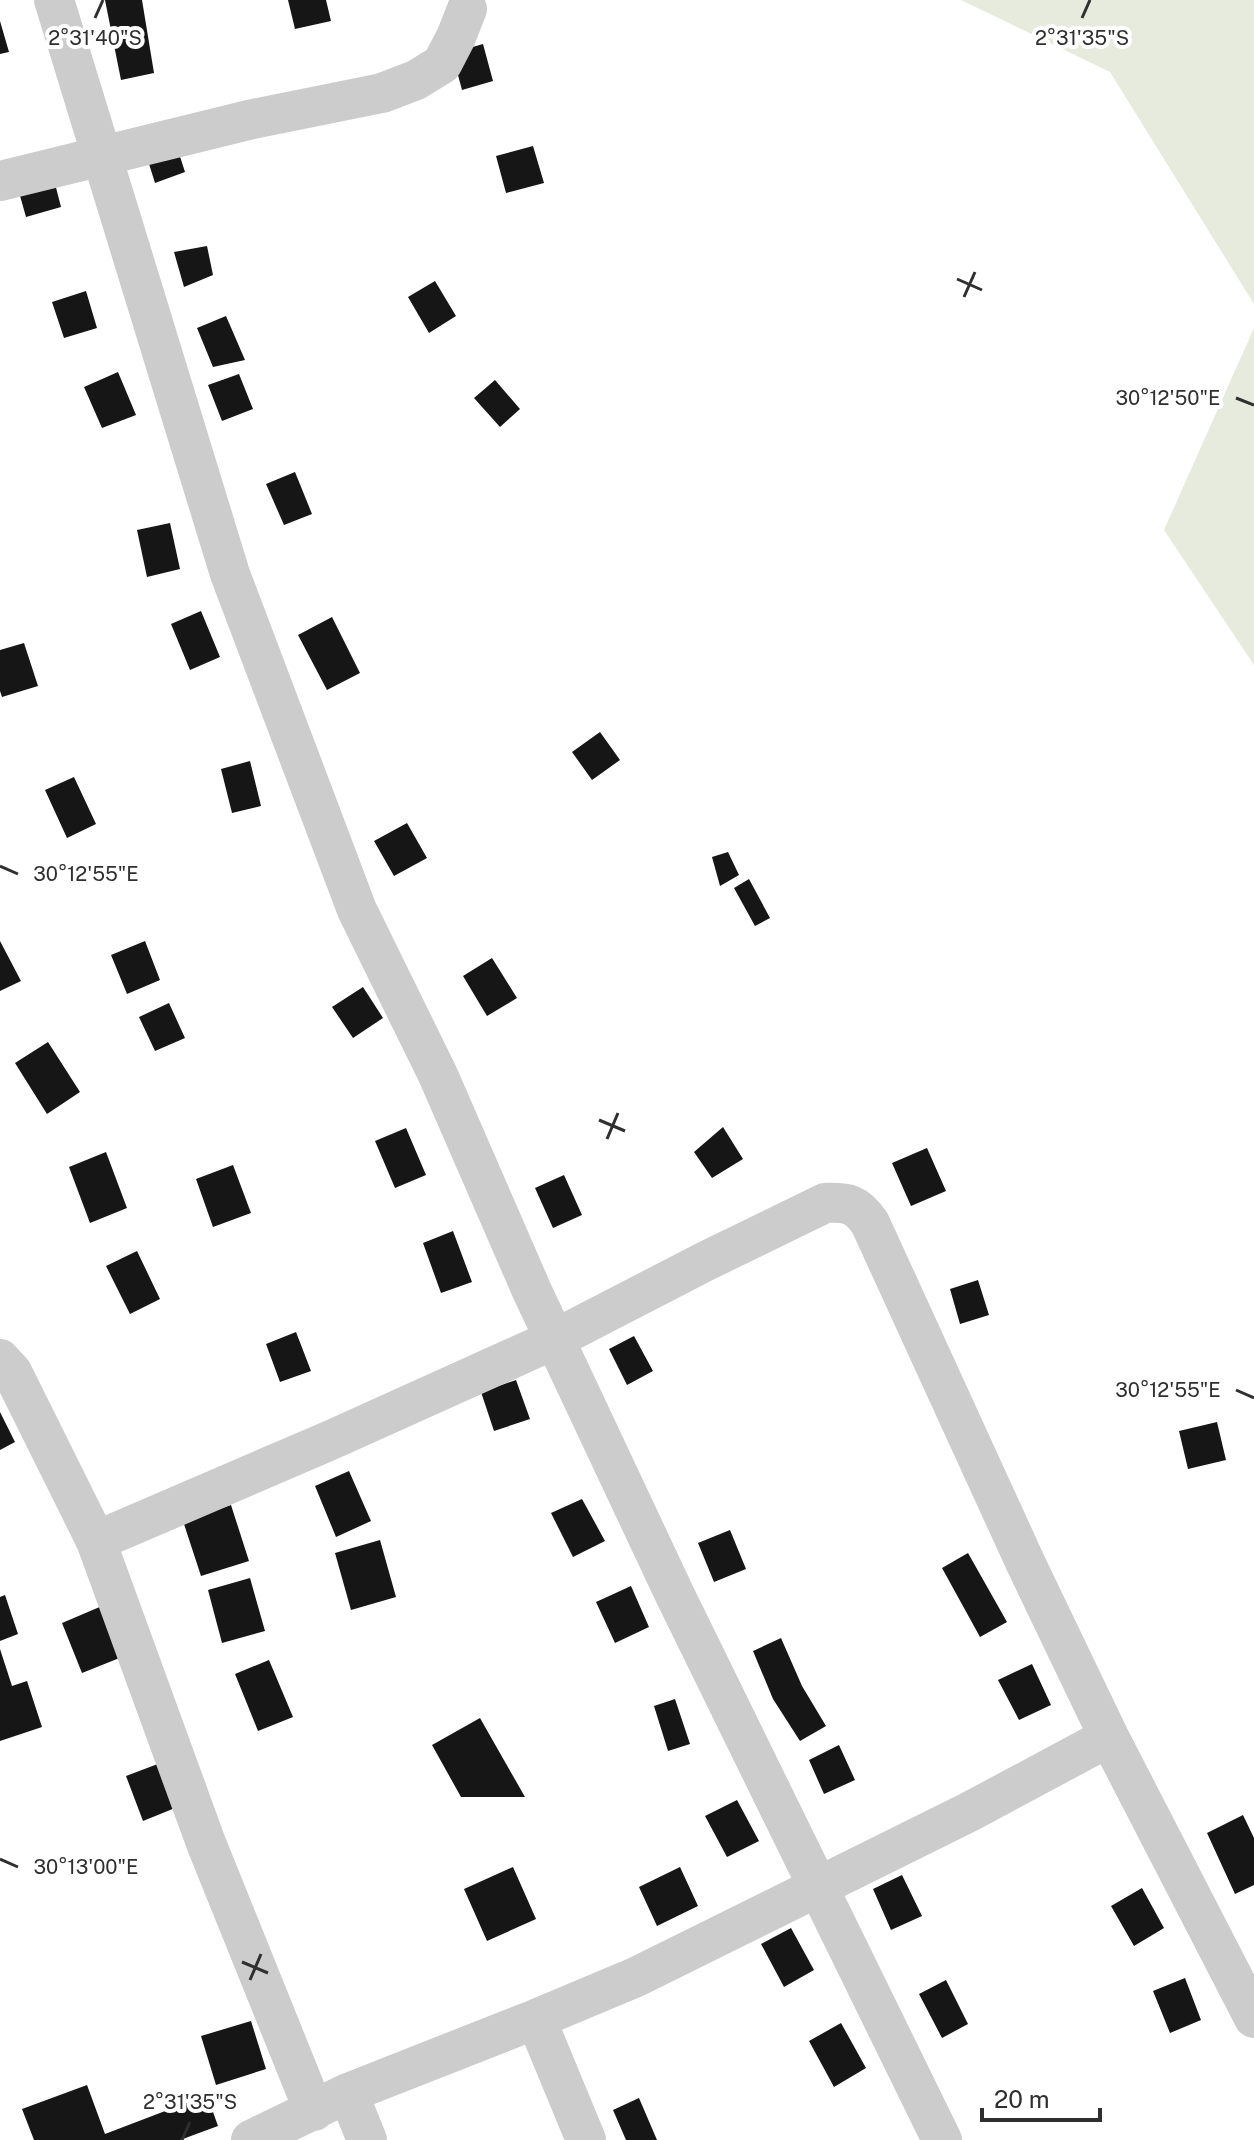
<svg xmlns="http://www.w3.org/2000/svg" width="1254" height="2140" viewBox="0 0 1254 2140" font-family="'Public Sans',sans-serif">
<style>
.green{fill:#e6ebdd}
.building{fill:#161616}
.lines{fill:none;stroke-linecap:round;stroke-linejoin:round}
.street{stroke:#ccc;stroke-width:40}
.ticks{fill:none;stroke:#2f2f2f;stroke-width:3}
.ticks-label{font-size:20px;text-anchor:middle;fill:#2f2f2f;stroke:#fff;stroke-width:8;stroke-linejoin:round;paint-order:stroke}
</style>
<rect width="100%" height="100%" fill="#fff"/>
<!-- green -->
<path class="green" d="M 961,0 L 1254,0 L 1254,304 L 1110,72 Z
M 1254,328 L 1254,665 L 1164,530 Z"/>
<!-- building -->
<path class="building" d="M 105,0 L 142,0 L 154,73 L 121,80 Z
M 288,0 L 326,0 L 331,21 L 295,29 Z
M 0,21 L 9,52 L 0,54 Z
M 483,44 L 493,81 L 462,90 L 452,53 Z
M 175,141 L 185,172 L 155,183 L 145,151 Z
M 533,146 L 544,183 L 506,193 L 496,156 Z
M 51,168 L 61,207 L 26,217 L 15,178 Z
M 207,246 L 213,275 L 184,287 L 174,252 Z
M 435,281 L 456,316 L 429,333 L 408,297 Z
M 86,291 L 97,328 L 64,338 L 52,302 Z
M 226,316 L 245,360 L 213,367 L 197,328 Z
M 118,372 L 136,415 L 102,428 L 84,387 Z
M 239,374 L 253,409 L 222,421 L 208,385 Z
M 495,380 L 520,409 L 500,427 L 474,398 Z
M 295,472 L 312,514 L 284,525 L 266,484 Z
M 170,523 L 180,569 L 147,577 L 137,530 Z
M 201,611 L 220,657 L 190,670 L 171,624 Z
M 332,617 L 360,673 L 327,690 L 298,635 Z
M 24,643 L 38,686 L 2,697 L 0,691 L 0,650 Z
M 600,732 L 620,760 L 592,780 L 572,752 Z
M 250,761 L 261,806 L 232,813 L 221,769 Z
M 74,777 L 96,824 L 67,838 L 45,790 Z
M 407,823 L 427,858 L 394,876 L 374,841 Z
M 728,852 L 739,875 L 720,886 L 712,857 Z
M 749,879 L 770,918 L 755,926 L 734,888 Z
M 0,941 L 21,981 L 0,991 Z
M 145,941 L 160,980 L 127,994 L 111,955 Z
M 492,958 L 517,998 L 487,1016 L 463,976 Z
M 363,987 L 383,1018 L 353,1038 L 332,1007 Z
M 169,1003 L 185,1038 L 155,1051 L 139,1017 Z
M 48,1042 L 80,1092 L 47,1114 L 15,1063 Z
M 723,1127 L 743,1159 L 712,1178 L 694,1152 Z
M 406,1128 L 426,1175 L 395,1188 L 375,1141 Z
M 927,1148 L 946,1191 L 911,1206 L 892,1163 Z
M 106,1152 L 127,1208 L 90,1223 L 69,1167 Z
M 233,1165 L 251,1213 L 213,1227 L 196,1179 Z
M 564,1175 L 582,1215 L 553,1228 L 535,1188 Z
M 453,1231 L 472,1282 L 441,1293 L 423,1243 Z
M 137,1251 L 160,1299 L 130,1314 L 106,1266 Z
M 978,1280 L 989,1315 L 960,1324 L 950,1289 Z
M 296,1332 L 311,1371 L 280,1382 L 266,1344 Z
M 634,1336 L 653,1371 L 627,1385 L 609,1349 Z
M 516,1380 L 530,1419 L 494,1431 L 481,1392 Z
M 0,1412 L 15,1442 L 0,1450 Z
M 1217,1422 L 1226,1460 L 1188,1469 L 1179,1431 Z
M 349,1471 L 371,1521 L 336,1537 L 315,1486 Z
M 582,1499 L 605,1541 L 573,1557 L 551,1513 Z
M 231,1505 L 249,1561 L 201,1576 L 183,1521 Z
M 730,1530 L 746,1569 L 714,1582 L 698,1543 Z
M 380,1540 L 396,1597 L 351,1610 L 335,1553 Z
M 968,1553 L 1007,1622 L 980,1637 L 942,1568 Z
M 250,1578 L 265,1631 L 222,1643 L 208,1590 Z
M 631,1586 L 649,1627 L 615,1643 L 596,1602 Z
M 5,1595 L 18,1634 L 0,1641 L 0,1597 Z
M 102,1606 L 122,1657 L 82,1673 L 62,1623 Z
M 781,1638 L 802,1686 L 826,1726 L 800,1741 L 773,1699 L 753,1651 Z
M 0,1649 L 12,1686 L 27,1681 L 42,1727 L 0,1741 Z
M 269,1660 L 293,1717 L 258,1731 L 235,1674 Z
M 1032,1664 L 1051,1705 L 1019,1720 L 998,1680 Z
M 675,1699 L 690,1744 L 668,1751 L 654,1706 Z
M 480,1718 L 525,1797 L 461,1797 L 432,1745 Z
M 839,1745 L 855,1780 L 824,1794 L 809,1760 Z
M 163,1762 L 180,1806 L 143,1821 L 126,1776 Z
M 737,1800 L 759,1841 L 727,1857 L 705,1816 Z
M 1243,1815 L 1254,1838 L 1254,1885 L 1235,1894 L 1207,1833 Z
M 513,1867 L 536,1919 L 487,1941 L 464,1889 Z
M 680,1867 L 698,1906 L 657,1926 L 639,1887 Z
M 902,1875 L 922,1916 L 891,1930 L 873,1889 Z
M 1142,1888 L 1164,1928 L 1134,1946 L 1111,1906 Z
M 791,1928 L 814,1970 L 784,1987 L 761,1944 Z
M 1185,1978 L 1201,2020 L 1170,2033 L 1153,1991 Z
M 946,1980 L 968,2024 L 942,2038 L 919,1994 Z
M 251,2021 L 266,2069 L 216,2085 L 201,2036 Z
M 841,2023 L 866,2068 L 834,2087 L 809,2041 Z
M 87,2085 L 105,2134 L 207,2095 L 218,2126 L 180,2140 L 34,2140 L 22,2109 Z
M 639,2098 L 657,2140 L 626,2140 L 613,2110 Z"/>
<g class="lines">
<!-- street -->
<path class="street" d="M 54,0 L 230,574 L 357,910 L 438,1075 L 532,1291 L 674,1593 L 942,2140
M 0,181 L 253,119 L 382,93 L 416,80 L 442,64 L 456,37 L 467,9
M 0,1359 L 12,1372 L 96,1541 L 206,1843 L 314,2111
M 96,1541 L 331,1440 L 555,1339 L 706,1261 L 825,1203 C 848,1202 857,1204 870,1223 L 1026,1564 L 1109,1737 L 1254,2018
M 536,2019 L 586,2140
M 348,2093 L 367,2140
M 251,2140 L 348,2093 L 536,2019 L 636,1977 L 969,1812 L 1109,1737"/>
</g>
<!-- ticks -->
<path class="ticks" d="M 95,18 L 103,0M 1082,18 L 1090,0M 957,279 L 982,290M 964,297 L 975,272M 1236,398 L 1254,405M 0,866 L 18,874M 599,1120 L 625,1131M 607,1139 L 618,1113M 1236,1390 L 1254,1398M 0,1859 L 18,1867M 242,1962 L 268,1973M 250,1980 L 261,1954M 182,2140 L 190,2122"/>
<g class="ticks-label">
<text x="95" y="45">2°31'40"S</text>
<text x="1082" y="45">2°31'35"S</text>
<text x="1168" y="405">30°12'50"E</text>
<text x="86" y="881">30°12'55"E</text>
<text x="1168" y="1397">30°12'55"E</text>
<text x="86" y="1874">30°13'00"E</text>
<text x="190" y="2109">2°31'35"S</text>
</g>
<!-- scale -->
<path d="M982 2108v12h118v-12" fill="none" stroke="#2f2f2f" stroke-width="4"/>
<text x="994" y="2108" font-size="24" fill="#2f2f2f" stroke="#ffffff" stroke-width="6" paint-order="stroke">20 m</text>
</svg>
